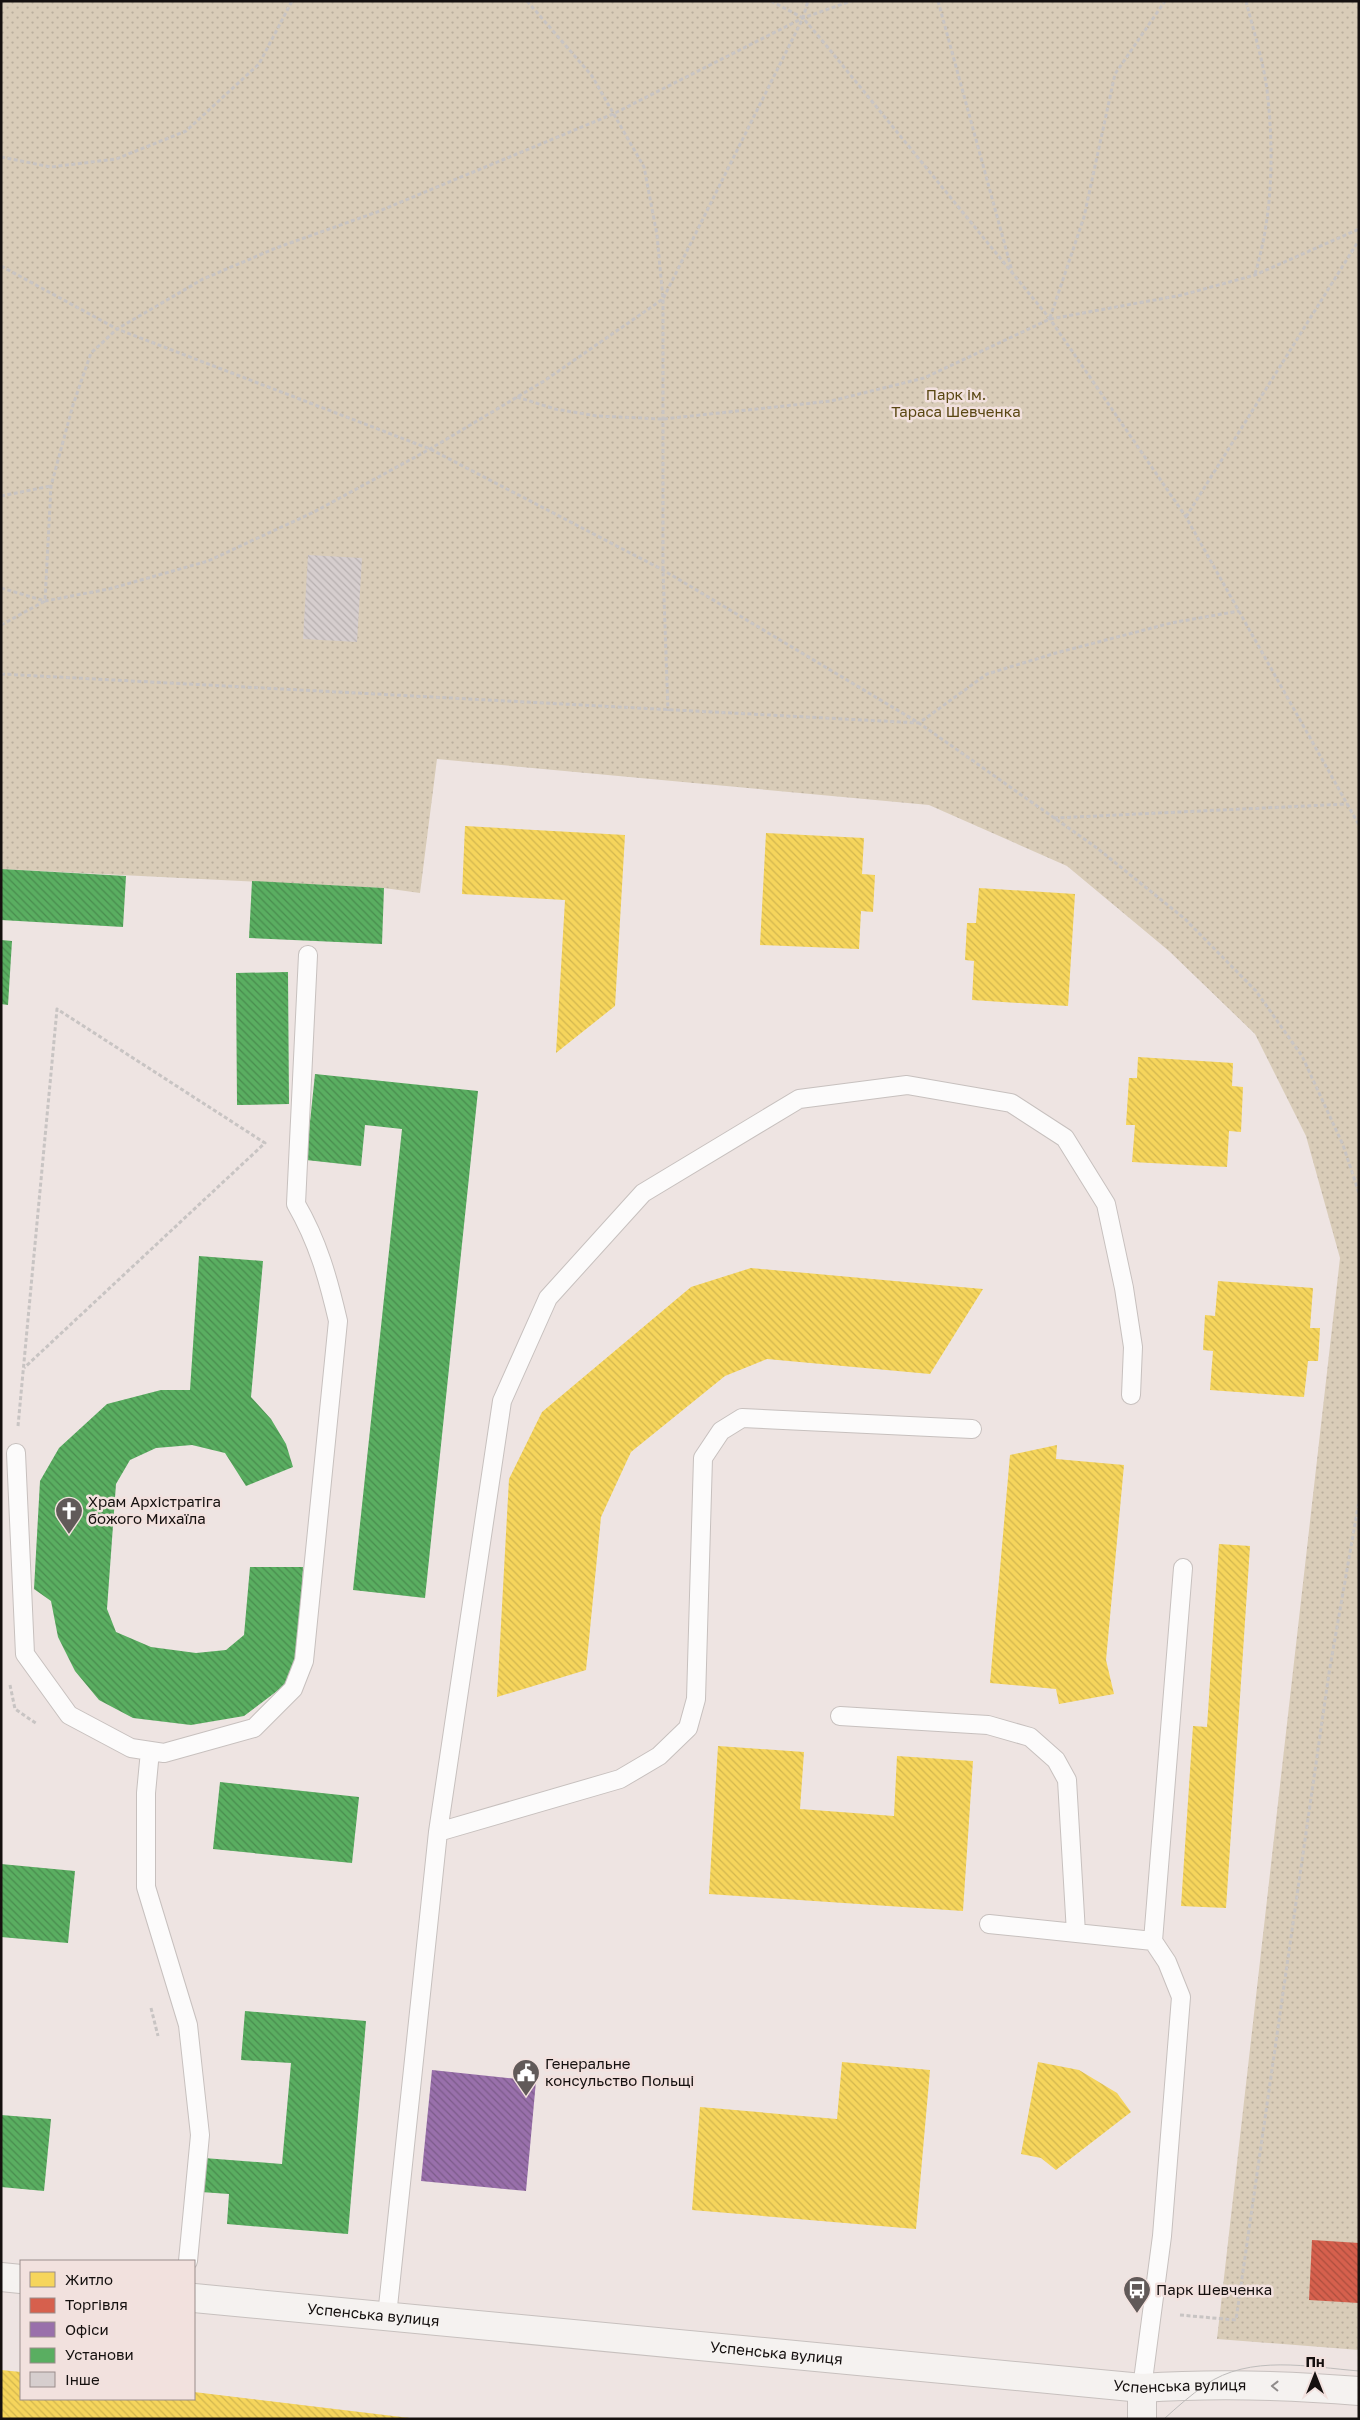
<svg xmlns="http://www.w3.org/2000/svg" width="1360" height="2420" viewBox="0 0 1360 2420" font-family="'Golos Text',sans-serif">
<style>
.park{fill:url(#park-dots)}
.homes{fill:url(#homes-back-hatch)}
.shops{fill:url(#shops-back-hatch)}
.offices{fill:url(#offices-back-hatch)}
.public{fill:url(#public-back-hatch)}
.building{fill:url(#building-back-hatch)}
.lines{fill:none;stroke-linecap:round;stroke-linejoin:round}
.lane-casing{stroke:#c7c0be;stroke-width:20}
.secondary-casing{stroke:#c7c0be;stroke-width:30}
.path{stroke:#c8c4c3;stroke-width:3;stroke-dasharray:4 2.5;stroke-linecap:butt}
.lane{stroke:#fcfbfb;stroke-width:18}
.secondary{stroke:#f5f2f0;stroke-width:28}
.tram{stroke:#bebcbb;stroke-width:1}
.oneway{stroke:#908c8b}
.labels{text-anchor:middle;stroke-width:5;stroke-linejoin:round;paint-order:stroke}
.park-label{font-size:15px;fill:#5a4713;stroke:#f2e1de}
.poi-label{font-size:15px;fill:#15100f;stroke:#f2e1de;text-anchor:start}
.street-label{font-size:15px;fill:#15100f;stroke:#f2e1de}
</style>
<defs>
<pattern id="park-dots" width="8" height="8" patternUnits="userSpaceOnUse" patternTransform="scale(1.25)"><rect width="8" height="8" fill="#d9ccb8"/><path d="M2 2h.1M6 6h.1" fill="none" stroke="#b9ae9d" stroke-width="1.8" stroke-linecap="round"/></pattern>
<pattern id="homes-back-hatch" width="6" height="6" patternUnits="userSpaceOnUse" patternTransform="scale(1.25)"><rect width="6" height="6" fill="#f6d55c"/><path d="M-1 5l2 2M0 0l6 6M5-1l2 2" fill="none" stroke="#d2b64f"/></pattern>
<pattern id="shops-back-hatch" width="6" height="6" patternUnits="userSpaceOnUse" patternTransform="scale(1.25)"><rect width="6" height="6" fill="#d6604d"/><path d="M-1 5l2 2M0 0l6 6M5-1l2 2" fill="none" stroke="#ac4e3e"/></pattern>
<pattern id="offices-back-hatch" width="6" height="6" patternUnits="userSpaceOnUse" patternTransform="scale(1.25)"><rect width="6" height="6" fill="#9970ab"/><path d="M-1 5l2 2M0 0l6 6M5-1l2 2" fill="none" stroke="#7c5b8a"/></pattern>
<pattern id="public-back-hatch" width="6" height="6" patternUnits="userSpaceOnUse" patternTransform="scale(1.25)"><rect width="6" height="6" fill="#5aae61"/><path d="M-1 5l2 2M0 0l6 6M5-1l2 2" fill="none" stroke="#498c4e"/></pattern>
<pattern id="building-back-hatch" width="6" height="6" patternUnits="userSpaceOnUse" patternTransform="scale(1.25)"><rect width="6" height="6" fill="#d6cece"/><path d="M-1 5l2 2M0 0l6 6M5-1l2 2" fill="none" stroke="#b7b0b0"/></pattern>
</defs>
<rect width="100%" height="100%" fill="#eee4e2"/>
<!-- park -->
<path class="park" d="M 1,1 L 1359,1 L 1359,2350 L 1217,2339 L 1340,1258 L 1306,1136 L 1255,1034 L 1169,951 L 1067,866 L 929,805 L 437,759 L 420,893 L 384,888 L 1,869 Z"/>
<!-- homes -->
<path class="homes" d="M 465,826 L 625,835 L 615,1006 L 556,1053 L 565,900 L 462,894 Z
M 766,833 L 864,838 L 862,874 L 875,875 L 873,912 L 861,911 L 859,949 L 760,945 Z
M 979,888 L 1075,894 L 1068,1006 L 972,1000 L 974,961 L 965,960 L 967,923 L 976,923 Z
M 1138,1057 L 1233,1063 L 1232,1086 L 1243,1087 L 1241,1132 L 1229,1131 L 1227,1167 L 1132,1162 L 1135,1125 L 1126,1125 L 1129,1078 L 1137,1078 Z
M 751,1268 L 983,1289 L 930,1374 L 767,1359 L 725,1376 L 631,1452 L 601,1517 L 586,1670 L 497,1697 L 509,1479 L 542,1412 L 691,1287 Z
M 1218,1281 L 1313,1288 L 1310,1328 L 1320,1328 L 1318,1361 L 1308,1361 L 1304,1397 L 1210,1390 L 1213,1351 L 1203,1350 L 1205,1315 L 1215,1316 Z
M 1057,1445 L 1056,1459 L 1124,1465 L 1106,1660 L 1114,1694 L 1059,1704 L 1056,1689 L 990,1683 L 1010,1455 Z
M 1219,1544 L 1250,1546 L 1226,1908 L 1181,1906 L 1193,1726 L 1207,1727 Z
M 718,1746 L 804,1752 L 800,1809 L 894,1816 L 897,1756 L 973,1761 L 963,1911 L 709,1894 Z
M 842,2062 L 930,2070 L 916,2229 L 692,2210 L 700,2107 L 837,2119 Z
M 1038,2062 L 1079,2070 L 1117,2093 L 1131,2112 L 1056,2170 L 1041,2158 L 1021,2154 Z
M 1,2370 L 21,2372 L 21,2399 L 194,2399 L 194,2392 L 418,2419 L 1,2419 Z"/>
<!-- shops -->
<path class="shops" d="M 1312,2240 L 1359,2243 L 1359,2303 L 1309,2300 Z"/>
<!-- offices -->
<path class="offices" d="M 432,2070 L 536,2081 L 526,2191 L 421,2181 Z"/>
<!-- public -->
<path class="public" d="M 1,869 L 126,876 L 123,927 L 1,920 Z
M 252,881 L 384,888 L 382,944 L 249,938 Z
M 1,940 L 12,941 L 8,1005 L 1,1004 Z
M 288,972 L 289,1104 L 237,1105 L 236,973 Z
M 315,1074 L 478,1091 L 425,1598 L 353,1590 L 402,1129 L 365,1125 L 361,1166 L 306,1160 Z
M 199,1256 L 263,1261 L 251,1397 L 271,1419 L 286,1444 L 293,1467 L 246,1486 L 225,1453 L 192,1445 L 156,1448 L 130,1460 L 116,1484 L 107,1609 L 116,1632 L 151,1647 L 196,1653 L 226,1650 L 244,1635 L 250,1567 L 303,1567 L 298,1659 L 285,1685 L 244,1716 L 191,1725 L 133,1718 L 99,1700 L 75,1671 L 58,1637 L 51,1601 L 34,1589 L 40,1481 L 59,1448 L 107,1404 L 161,1390 L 190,1390 Z
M 220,1782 L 359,1797 L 352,1863 L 213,1849 Z
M 1,1864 L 75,1871 L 68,1943 L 1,1937 Z
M 245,2011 L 366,2021 L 348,2234 L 227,2224 L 229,2194 L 201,2192 L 204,2158 L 282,2164 L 291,2063 L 241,2060 Z
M 1,2115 L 51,2119 L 44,2191 L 1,2187 Z"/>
<!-- building -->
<path class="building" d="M 308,555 L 362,558 L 357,642 L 303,639 Z"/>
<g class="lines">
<defs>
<path id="lane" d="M 16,1453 L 25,1654 L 69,1715 L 131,1748 L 164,1753 L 254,1728 L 293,1689 L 304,1661 L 338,1321 C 328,1278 318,1242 296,1204 L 308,955
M 840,1716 L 988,1725 L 1030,1737 L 1056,1760 L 1067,1780 L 1076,1933
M 150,1751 L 146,1793 L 146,1887 L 188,2025 L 200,2135 L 188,2261
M 438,1832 L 620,1779 L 659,1756 L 688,1728 L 696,1699 L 703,1458 L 721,1431 L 742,1418 L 972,1429
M 989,1924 L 1153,1941
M 387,2316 L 438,1832 L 502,1401 L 548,1298 L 643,1193 L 799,1099 L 907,1085 L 1011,1103 L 1065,1138 L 1106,1204 L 1124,1288 L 1133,1347 L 1131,1395
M 1142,2388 L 1162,2236 L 1181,1997 L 1167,1962 L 1153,1941 L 1183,1568"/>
<g id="secondary">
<path d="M 1,2277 L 21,2279"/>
<path id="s1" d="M 194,2298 L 1142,2388 C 1214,2383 1286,2385 1359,2391"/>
<path d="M 1142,2388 L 1142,2419"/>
</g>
</defs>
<!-- lane casing -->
<use href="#lane" class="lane-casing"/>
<!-- secondary casing -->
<use href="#secondary" class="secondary-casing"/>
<!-- path -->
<path class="path" d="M 527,1 L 592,76 L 644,167 L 657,235 L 663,299 L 663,570 L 668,711
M 771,1 L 803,18 L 825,44 L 1050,319 L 1186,517 L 1359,825
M 938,1 L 1012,271
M 1246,1 C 1254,33 1265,66 1268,99 C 1274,157 1272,218 1255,274
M 1,157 L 51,167 L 116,159 L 186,131 L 259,64 L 292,1
M 1,266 L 117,329 L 430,449 L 663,570 L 919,723 L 1097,848 L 1185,919 L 1256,991 L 1302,1056 L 1343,1145 L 1359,1193
M 1050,318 L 1084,217 L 1115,74 L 1165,1
M 517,397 L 555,409 L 597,416 L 663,419 L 831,401 L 924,378 L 1050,319 L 1182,295 L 1255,275 L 1359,229
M 1,496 L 51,486
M 1186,517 L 1359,240
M 1,588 L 45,601 L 109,589 L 208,561 L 314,512 L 430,449 L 544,381 L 663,299 L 803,18 L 808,1
M 1,625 L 45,601 L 51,486 L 73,405 L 91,353 L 117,329 L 203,279 L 276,248 L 377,212 L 613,114 L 803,18 L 851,1
M 1,674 L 919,723 L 987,674 L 1056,653 L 1171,623 L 1239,611
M 1054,818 L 1347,804
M 18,1426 L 57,1009 L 265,1143 L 24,1368
M 10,1685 L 15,1709 L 37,1724
M 151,2008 L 158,2036
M 1180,2315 L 1236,2320 L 1329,1673 L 1359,1501"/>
<!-- lane -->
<use href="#lane" class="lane"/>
<!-- secondary -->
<use href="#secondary" class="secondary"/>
<!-- tram -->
<path class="tram" d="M 1164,2419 C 1177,2407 1191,2395 1205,2385 C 1250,2354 1309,2367 1359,2371"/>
</g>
<!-- one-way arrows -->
<defs><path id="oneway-chevron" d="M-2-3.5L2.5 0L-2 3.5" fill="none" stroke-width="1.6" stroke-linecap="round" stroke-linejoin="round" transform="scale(1.25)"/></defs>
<use class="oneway" href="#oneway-chevron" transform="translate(1275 2386) rotate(-179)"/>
<!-- icons -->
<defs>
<symbol id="church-pin" viewBox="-11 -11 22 30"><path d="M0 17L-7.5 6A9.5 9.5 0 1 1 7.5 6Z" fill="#615a59" stroke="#f2e1de"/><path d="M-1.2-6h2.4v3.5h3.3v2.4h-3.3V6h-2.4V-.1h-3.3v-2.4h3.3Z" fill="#fff"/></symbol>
<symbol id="civic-pin" viewBox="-11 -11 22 30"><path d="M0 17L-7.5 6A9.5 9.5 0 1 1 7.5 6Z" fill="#615a59" stroke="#f2e1de"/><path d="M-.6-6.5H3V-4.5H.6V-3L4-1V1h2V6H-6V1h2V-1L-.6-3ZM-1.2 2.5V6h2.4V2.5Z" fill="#fff"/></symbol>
<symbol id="bus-pin" viewBox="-11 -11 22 30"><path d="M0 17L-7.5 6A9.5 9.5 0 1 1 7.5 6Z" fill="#615a59" stroke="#f2e1de"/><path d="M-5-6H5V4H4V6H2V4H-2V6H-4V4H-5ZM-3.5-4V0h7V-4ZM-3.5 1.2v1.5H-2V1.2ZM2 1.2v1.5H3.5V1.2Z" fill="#fff"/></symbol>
</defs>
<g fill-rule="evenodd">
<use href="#church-pin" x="53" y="1495" width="32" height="43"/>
<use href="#civic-pin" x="510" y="2057" width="32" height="43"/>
<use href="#bus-pin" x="1121" y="2274" width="32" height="43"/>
</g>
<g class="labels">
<!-- park labels -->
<g class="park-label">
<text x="956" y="400">Парк ім.<tspan x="956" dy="17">Тараса Шевченка</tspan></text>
</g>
<!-- poi labels -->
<g class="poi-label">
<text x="88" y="1507">Храм Архістратіга<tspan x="88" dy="17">божого Михаїла</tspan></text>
<text x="545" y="2069">Генеральне<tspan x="545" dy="17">консульство Польщі</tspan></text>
<text x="1156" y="2295">Парк Шевченка</text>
</g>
<!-- street labels -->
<g class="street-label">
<text dy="5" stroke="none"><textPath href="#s1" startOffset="180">Успенська вулиця</textPath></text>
<text dy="5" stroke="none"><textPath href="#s1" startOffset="585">Успенська вулиця</textPath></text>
<text dy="5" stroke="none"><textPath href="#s1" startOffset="990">Успенська вулиця</textPath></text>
</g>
</g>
<!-- border -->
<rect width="1360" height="2420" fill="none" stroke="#15100f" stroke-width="5"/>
<!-- legend -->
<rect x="20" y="2260" width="175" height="140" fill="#f2e1de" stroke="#9a8d8b"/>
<rect x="30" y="2272" width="25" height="15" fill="#f6d55c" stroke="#9a8d8b"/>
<text x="65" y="2285" font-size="15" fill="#15100f">Житло</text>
<rect x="30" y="2298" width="25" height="15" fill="#d6604d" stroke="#9a8d8b"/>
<text x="65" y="2310" font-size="15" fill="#15100f">Торгівля</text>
<rect x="30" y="2322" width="25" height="15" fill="#9970ab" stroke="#9a8d8b"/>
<text x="65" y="2335" font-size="15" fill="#15100f">Офіси</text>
<rect x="30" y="2348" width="25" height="15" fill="#5aae61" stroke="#9a8d8b"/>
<text x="65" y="2360" font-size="15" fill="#15100f">Установи</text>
<rect x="30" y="2372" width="25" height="15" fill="#d6cece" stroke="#9a8d8b"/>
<text x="65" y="2385" font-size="15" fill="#15100f">Інше</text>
<!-- north arrow -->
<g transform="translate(1315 2375)" stroke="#f2e1de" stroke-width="4" paint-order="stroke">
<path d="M0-4L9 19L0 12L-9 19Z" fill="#15100f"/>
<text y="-8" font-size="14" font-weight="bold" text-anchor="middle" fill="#15100f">Пн</text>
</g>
</svg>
